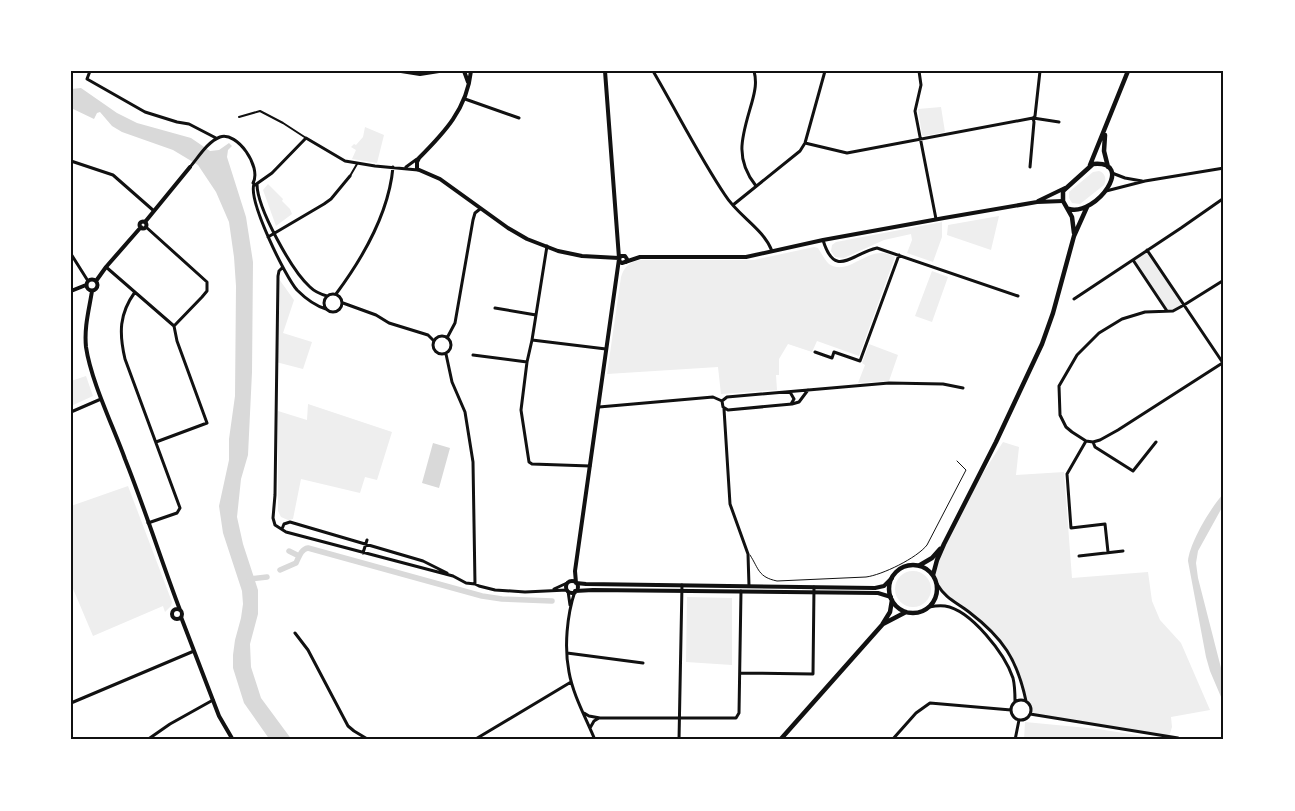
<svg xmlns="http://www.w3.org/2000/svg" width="1295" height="811" viewBox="0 0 1295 811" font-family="Mulish,sans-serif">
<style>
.green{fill:#eee}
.water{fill:#d9d9d9}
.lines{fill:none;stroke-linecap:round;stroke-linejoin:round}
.canal{stroke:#d9d9d9;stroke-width:5.5}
.service{stroke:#111;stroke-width:1}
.pedestrian{stroke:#111;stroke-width:2}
.minor{stroke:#111;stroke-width:3}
.tertiary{stroke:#111;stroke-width:4}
.primary{stroke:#111;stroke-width:4.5}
.neatline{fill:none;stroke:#111;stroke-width:2}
</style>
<rect width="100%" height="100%" fill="#fff"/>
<!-- green -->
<path class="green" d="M 941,107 L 945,132 L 924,136 L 922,135 L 918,109 Z
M 365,127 L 384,135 L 377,163 L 352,159 L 356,150 L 351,147 L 354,144 L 356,145 L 363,137 Z
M 1099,171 C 1105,173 1107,179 1104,185 L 1080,204 L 1072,203 L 1069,198 L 1069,192 L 1093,172 Z
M 268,184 L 283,199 L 282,201 L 290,209 L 292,214 L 276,226 L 263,190 Z
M 999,216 L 991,250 L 947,235 L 948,225 Z
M 942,222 L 942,237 L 933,262 L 907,253 L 912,240 L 911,234 L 884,240 L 844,258 L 835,257 L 831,251 L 832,245 L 836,242 Z
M 814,247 L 818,248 C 821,253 825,260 829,264 C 850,278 870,241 895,257 L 859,356 L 817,341 L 812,352 L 788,344 L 779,359 L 779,375 L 776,375 L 777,390 L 721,394 L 718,367 L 607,374 L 621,277 C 624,267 630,261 641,260 L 754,260 Z
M 1147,250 L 1184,305 L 1173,311 L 1167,311 L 1133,260 Z
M 932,271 L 948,277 L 932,322 L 915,316 Z
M 279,279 L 294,300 L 283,333 L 312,342 L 303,369 L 276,362 Z
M 869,344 L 898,355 L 889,381 L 858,383 L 865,365 L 862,363 Z
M 86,376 L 93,396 L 71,406 L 71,381 Z
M 308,404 L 392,432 L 377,480 L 365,477 L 360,493 L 301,479 L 293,519 L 288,520 L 281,517 L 278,511 L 278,411 L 307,420 Z
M 1003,442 L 1019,447 L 1016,475 L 1064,472 L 1072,578 L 1148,572 L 1152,601 L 1160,620 L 1181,643 L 1210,710 L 1171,717 L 1172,727 L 1169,737 L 1030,714 L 1031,708 L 1026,701 L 1014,661 L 989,628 L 949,599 L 937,584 L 933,575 L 935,567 L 974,487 Z
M 128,486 L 172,602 L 171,606 L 165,612 L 163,606 L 93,636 L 71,584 L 71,506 Z
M895 589a18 18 0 1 1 36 0a18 18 0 1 1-36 0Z
M 687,597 L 732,598 L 732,665 L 686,662 Z
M 1025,722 L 1098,729 L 1167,740 L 1024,740 Z"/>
<!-- water -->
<path class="water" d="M 81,88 L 117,113 L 137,123 L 191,138 L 210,151 L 219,150 L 229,143 L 232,146 L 228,150 L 227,157 L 246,217 L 253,262 L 252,372 L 248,455 L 241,479 L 237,517 L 243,544 L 258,590 L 258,614 L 250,644 L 251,667 L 261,698 L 292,740 L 270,740 L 244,703 L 233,668 L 233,655 L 235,640 L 241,618 L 243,604 L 242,591 L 223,533 L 219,506 L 229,460 L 229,439 L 235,396 L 236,286 L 234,257 L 229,222 L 216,192 L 198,165 L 173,150 L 122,132 L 112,126 L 100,112 L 97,113 L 94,119 L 71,108 L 71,89 Z
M 433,443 L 450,448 L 439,488 L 422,483 Z
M 1224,493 L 1224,504 L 1198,551 L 1196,563 L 1198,578 L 1221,668 L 1224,673 L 1224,704 L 1210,671 L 1206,657 L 1188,561 C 1190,542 1211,507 1224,493 Z"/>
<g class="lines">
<!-- canal -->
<path class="canal" d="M 289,551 L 299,556
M 280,570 L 296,563 C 299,557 301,549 308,548 L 482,596 L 502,599 L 552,601
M 249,579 L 267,577"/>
<!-- service -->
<path class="service" d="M 750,555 C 759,569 758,577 777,581 L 866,577 C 882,575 917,558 927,545 L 966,470 L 957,461"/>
<!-- pedestrian -->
<path class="pedestrian" d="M 239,117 L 260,111 L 283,123 L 306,138
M 350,176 L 357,164"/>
<!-- minor -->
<path class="minor" d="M 90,71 L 87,79 L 145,112 L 177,122 L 189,124 L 216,138
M 653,71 C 677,112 699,156 725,195 C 738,216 763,228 772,251
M 754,71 C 757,82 755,91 752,102 C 743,134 733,157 756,186
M 919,71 L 921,85 L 915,111 L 936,219
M 1223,71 L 1224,133
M 465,99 L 519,118
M 805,143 L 847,153 L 1033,118 L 1059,122
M 71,161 L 113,175 L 154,211
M 190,167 C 198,158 207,142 220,137 C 237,131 262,167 253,183 L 255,185 L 272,173 L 306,138 L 345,161 L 375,166 L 418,170
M 406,167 L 417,159
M 1030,167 L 1034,122 L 1033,118 L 1035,116 L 1040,71
M 1112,173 L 1125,178 L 1142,181
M 254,184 C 248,201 285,276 297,290 C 305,298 316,306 326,309
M 257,184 C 257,208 292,271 310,287 C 315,292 320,294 327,296
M 1106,191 L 1145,181 L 1224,168
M 733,205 L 800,151 L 805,143 L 825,71
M 146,227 L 207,282 L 207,291 L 202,297 L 174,326
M 268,237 L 324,204 L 331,199 L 350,176
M 823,240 C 835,280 852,253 877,248 L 1018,296
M 1147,250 L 1223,363
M 71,254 L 88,281
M 1133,260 L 1167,311
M 106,267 L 174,326 L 177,341 L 207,423 L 156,442
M 282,268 L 279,271 L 278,276 L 275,495 L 273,518 L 275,525 L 286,532 L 453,576
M 135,292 C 119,314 119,333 125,359 L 180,508 L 177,513 L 148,523
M324 303a9 9 0 1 1 18 0a9 9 0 1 1-18 0Z
M 336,294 C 362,259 389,212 393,167
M 1074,299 L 1181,228 L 1224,198
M 343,303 L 376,315 L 389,323 L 428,335 L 434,341
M 495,308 L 536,315
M433 345a9 9 0 1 1 18 0a9 9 0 1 1-18 0Z
M 447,338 L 455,323 L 473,220 L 475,213 L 480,209
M 532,340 L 547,246
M 815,352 L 832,358 L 834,352 L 860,361 L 899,255
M 446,354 L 452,382 L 465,412 L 473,462 L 475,584
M 473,355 L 527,362 L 532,340 L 606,349
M 527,362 L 521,410 L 529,462 L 532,464 L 590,466
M 790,392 L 794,399 L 791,404
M 722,401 L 727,397 L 889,383 L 943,384 L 963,388
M 722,401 L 723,407 L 728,410 L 792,404 L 799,402 L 808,390
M 599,407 L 713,397 L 722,401
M 724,409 L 730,504 L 748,554 L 749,586
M 71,412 L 101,399
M 1086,441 L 1067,474 L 1071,528 L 1105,524 L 1108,552
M 1093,442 L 1100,440 L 1118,430 L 1224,362
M 1156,442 L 1133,471 L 1095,447 L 1093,442 L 1086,441 L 1072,432 L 1066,427 L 1060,415 L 1059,386 L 1077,355 L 1099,333 L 1122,319 L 1145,312 L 1173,311 L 1184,305 L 1224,280
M 282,529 L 284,524 L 290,522 L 423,561 L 447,573
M 363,553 L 367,540
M 1079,556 L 1123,551
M 453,576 L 466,583 L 475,584 L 479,586 L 495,590 L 525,592 L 567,590
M 937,584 C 946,599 956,602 969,612 C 1003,638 1017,659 1026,701
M 554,589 L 567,583
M 568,591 L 570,605
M 575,591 C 567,615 564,647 569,672 C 573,695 586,718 595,740
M 929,607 C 934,606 939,605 945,606 C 971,610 1005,654 1013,678 C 1015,686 1015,693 1015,702
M 295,633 L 308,650 L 348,726 L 354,731 L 369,740
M 567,653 L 643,663
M 741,673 L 813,674 L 814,587
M1011 710a10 10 0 1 1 20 0a10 10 0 1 1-20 0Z
M 71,703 L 194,651
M 584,713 L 589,716 L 600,718 L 736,718 L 739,713 L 741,591
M 1030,714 L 1178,738
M 590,728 L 594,721 L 599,718
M 147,740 L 170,724 L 213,700
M 474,740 L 571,682
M 679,740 L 682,585
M 892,740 L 916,713 L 930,703 L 1011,710
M 1015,740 L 1019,720"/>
<!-- tertiary -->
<path class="tertiary" d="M 401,71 L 420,74 L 439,71
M 464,71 L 468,82
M 471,71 C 467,109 444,133 419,158 L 417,162 L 417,169 L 440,179 L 508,228 L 527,239 L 558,251 L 582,256 L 619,258 L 605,71
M 1038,201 L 1065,188
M139.5 225a3.5 3.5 0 1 1 7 0a3.5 3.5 0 1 1-7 0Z
M 145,222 L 190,167
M 619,259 L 575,571 L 576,583 L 586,584 L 875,588 L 884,586 L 892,578
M 626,262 L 627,259 L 625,256 L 620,256 L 619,261 L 622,263 L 640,257 L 746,257 L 823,240 L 944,218 L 1037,202 L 1063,201
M86.5 285a5.5 5.5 0 1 1 11 0a5.5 5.5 0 1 1-11 0Z
M 96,281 L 106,267 L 141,227
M 71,291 L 86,285
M 92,291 C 89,310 84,327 86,347 C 91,381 113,426 125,459 C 145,509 161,560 180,610
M566 587a6 6 0 1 1 12 0a6 6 0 1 1-12 0Z
M 575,591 L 593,590 L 878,593 L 891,597
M172 614a5 5 0 1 1 10 0a5 5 0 1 1-10 0Z
M 181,617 L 219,716 L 233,740"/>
<!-- primary -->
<path class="primary" d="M 1105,135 L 1104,151 L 1108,167
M 1090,165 L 1128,71
M 1069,209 C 1097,216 1136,160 1093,164 L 1063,191 L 1063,201 L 1072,217 L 1074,233
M 920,565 L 932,558 L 940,549
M889 589a24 24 0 1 1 48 0a24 24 0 1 1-48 0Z
M 933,575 L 937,560 L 944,544 L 996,442 L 1042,344 L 1053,313 L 1074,236 L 1087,207
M 883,624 L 906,612
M 780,740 L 882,625 L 890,612 L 892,600"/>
</g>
<!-- border -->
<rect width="1295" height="811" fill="none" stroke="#ffffff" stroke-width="145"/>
<rect x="72" y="72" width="1150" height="666" class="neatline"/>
</svg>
